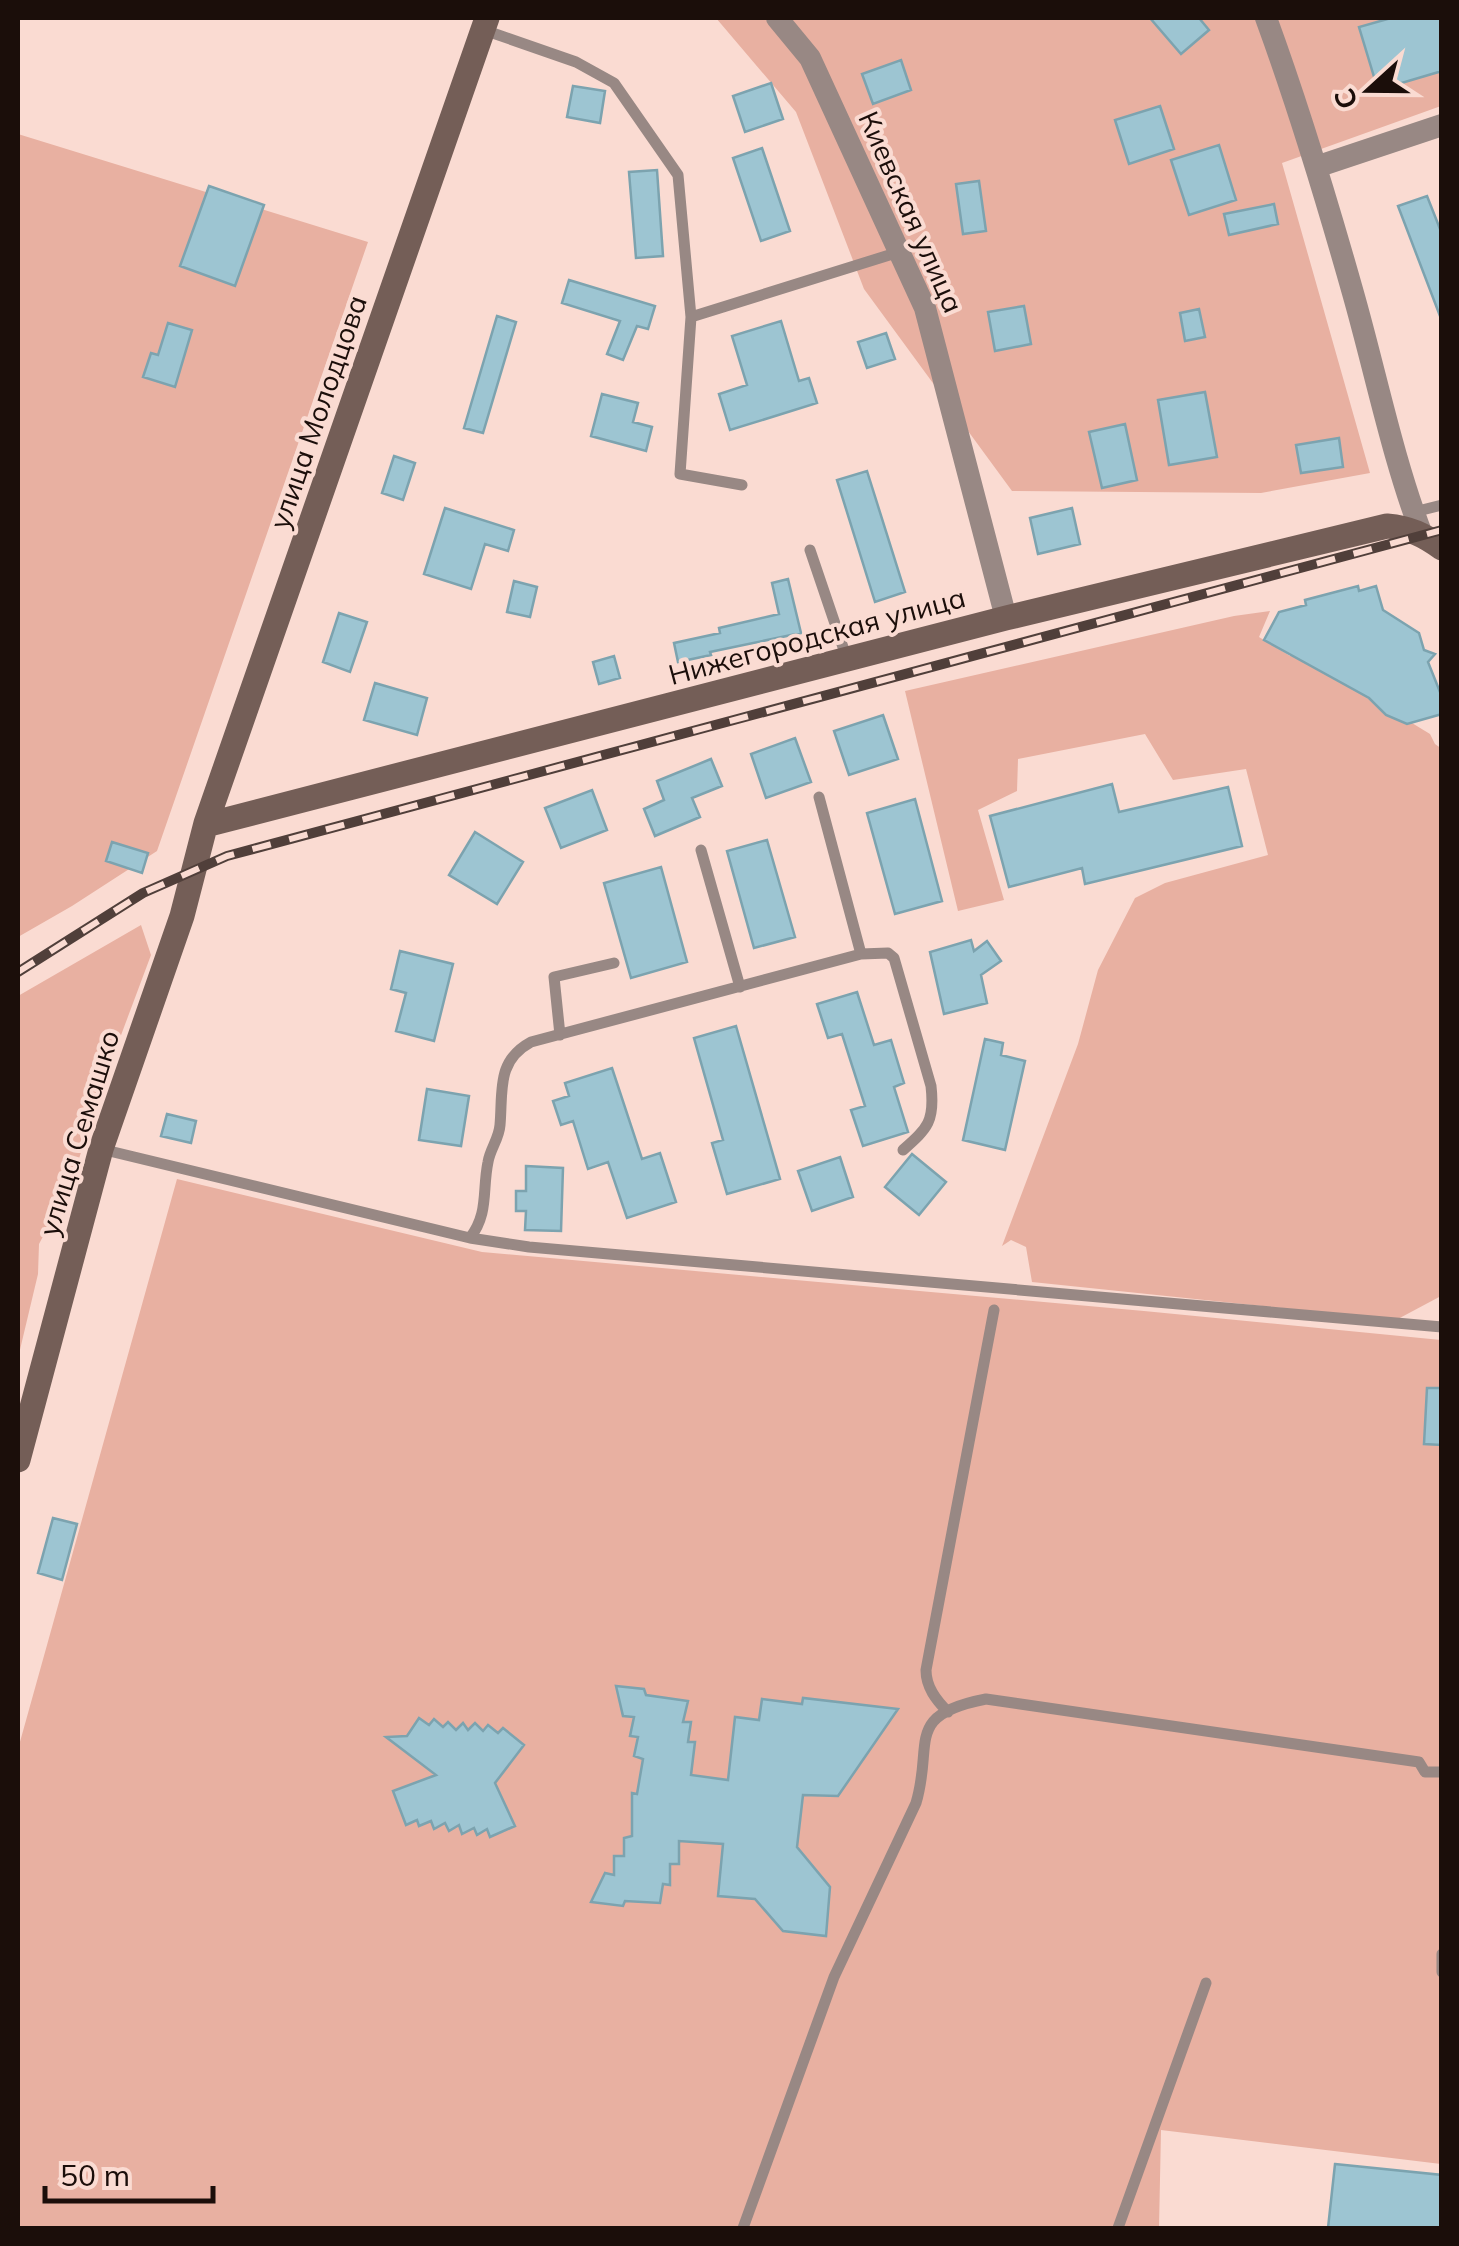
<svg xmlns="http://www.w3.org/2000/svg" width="1459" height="2246" viewBox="0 0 1459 2246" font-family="Mulish,sans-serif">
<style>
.green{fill:#e8b0a1}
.building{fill:#9dc5d2;stroke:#7ca3af;stroke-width:2.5}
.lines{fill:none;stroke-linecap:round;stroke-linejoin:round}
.lane{stroke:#988884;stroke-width:11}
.street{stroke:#988884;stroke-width:22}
.secondary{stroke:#745e57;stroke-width:25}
.rail-casing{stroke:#503f3a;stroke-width:10}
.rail{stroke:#fadbd2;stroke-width:6;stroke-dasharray:19;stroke-linecap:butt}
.labels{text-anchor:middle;stroke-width:8;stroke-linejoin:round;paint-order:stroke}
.street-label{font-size:28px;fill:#1b0e0a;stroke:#fadbd2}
</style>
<rect width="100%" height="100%" fill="#fadbd2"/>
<!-- green -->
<path class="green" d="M 716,18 L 1441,18 L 1441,106 L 1282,163 L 1370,473 L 1261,493 L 1012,491 L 864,289 L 796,112 Z
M 18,134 L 368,242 L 157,851 L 72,906 L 18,937 Z
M 1270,611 L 1259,637 L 1290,656 L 1294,651 L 1430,734 L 1435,744 L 1442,749 L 1441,1296 L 1396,1320 L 1032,1282 L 1026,1247 L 1011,1240 L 1002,1246 L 1078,1044 L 1098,970 L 1135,898 L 1165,883 L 1268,855 L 1246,769 L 1173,780 L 1145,734 L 1018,759 L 1017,791 L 978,810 L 1004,900 L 958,911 L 905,691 L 1234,616 Z
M 141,925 L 151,955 L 108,1070 L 71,1183 L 39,1244 L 38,1274 L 18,1358 L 18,996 Z
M 177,1179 L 482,1252 L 1144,1311 L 1441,1340 L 1441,2164 L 1161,2130 L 1159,2228 L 18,2228 L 18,1749 Z"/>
<!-- building -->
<path class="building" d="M 1150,18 L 1199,18 L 1209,30 L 1181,54 Z
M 1391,18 L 1442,18 L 1442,71 L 1378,90 L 1359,27 Z
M 901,60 L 911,90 L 873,104 L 862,74 Z
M 771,83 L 783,119 L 745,132 L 733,96 Z
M 573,86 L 605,91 L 600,123 L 567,117 Z
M 1160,106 L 1174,149 L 1129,164 L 1115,120 Z
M 1219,145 L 1236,200 L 1189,215 L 1171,160 Z
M 762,148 L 790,231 L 761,241 L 733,158 Z
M 657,170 L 663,256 L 636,258 L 629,172 Z
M 979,181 L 986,231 L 963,234 L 956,184 Z
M 209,186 L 264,205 L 235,286 L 180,266 Z
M 1427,196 L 1442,234 L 1442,316 L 1440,316 L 1398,206 Z
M 1274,204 L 1278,224 L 1229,235 L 1224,214 Z
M 569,280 L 655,306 L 648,329 L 637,326 L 623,360 L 607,354 L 620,321 L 562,303 Z
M 1024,306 L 1031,344 L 995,351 L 988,312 Z
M 1199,309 L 1205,337 L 1185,341 L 1180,313 Z
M 497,316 L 516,322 L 483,433 L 464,428 Z
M 781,321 L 799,381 L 809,378 L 817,403 L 730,430 L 719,394 L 747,385 L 732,336 Z
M 168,323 L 192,330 L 175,387 L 143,377 L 151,353 L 158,355 Z
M 886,333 L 895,359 L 867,368 L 858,342 Z
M 1205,392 L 1217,457 L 1169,465 L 1158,400 Z
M 602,394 L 638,403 L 633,422 L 652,427 L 646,451 L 591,436 Z
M 1125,424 L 1137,480 L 1102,488 L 1089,432 Z
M 1339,438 L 1343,467 L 1301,473 L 1296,445 Z
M 394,456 L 415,463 L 403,500 L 382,493 Z
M 867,471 L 905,592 L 875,602 L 837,480 Z
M 445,508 L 514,530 L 508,551 L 485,544 L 471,589 L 424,574 Z
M 1072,508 L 1080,544 L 1038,554 L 1030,518 Z
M 788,579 L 801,633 L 710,652 L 711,655 L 678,662 L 674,643 L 720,633 L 719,628 L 779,614 L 772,583 Z
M 514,581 L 537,587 L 530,617 L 507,612 Z
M 1358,586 L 1359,591 L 1376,586 L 1383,610 L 1419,633 L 1424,650 L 1435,654 L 1428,662 L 1442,697 L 1442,714 L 1407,724 L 1386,715 L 1369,698 L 1264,640 L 1279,612 L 1306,605 L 1305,600 Z
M 339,613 L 367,622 L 350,672 L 323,662 Z
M 614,656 L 620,678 L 599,684 L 593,662 Z
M 375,683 L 427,698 L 417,735 L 364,720 Z
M 883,715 L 898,759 L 849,775 L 834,731 Z
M 795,738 L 811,782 L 766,798 L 751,754 Z
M 711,759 L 722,786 L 692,798 L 700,817 L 655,836 L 644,809 L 664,800 L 657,781 Z
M 1112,784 L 1119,812 L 1228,787 L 1242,846 L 1085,884 L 1082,868 L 1009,887 L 990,816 Z
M 592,790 L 607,830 L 561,848 L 545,808 Z
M 915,799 L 942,901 L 895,914 L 867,813 Z
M 475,832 L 523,862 L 497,904 L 449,875 Z
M 767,840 L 795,937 L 754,948 L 727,851 Z
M 112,842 L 148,853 L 142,873 L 106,861 Z
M 661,867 L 687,962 L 631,978 L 604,883 Z
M 971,940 L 974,951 L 987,941 L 1001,961 L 981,975 L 987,1003 L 944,1014 L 930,952 Z
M 400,951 L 453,964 L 434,1041 L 396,1031 L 406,993 L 391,989 Z
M 857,992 L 874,1045 L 891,1040 L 904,1083 L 894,1087 L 908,1132 L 863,1146 L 851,1110 L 865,1106 L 842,1034 L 828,1038 L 817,1004 Z
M 736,1026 L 780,1179 L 727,1194 L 712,1143 L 723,1140 L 694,1038 Z
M 985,1039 L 1003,1043 L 1001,1055 L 1025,1061 L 1005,1150 L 963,1140 Z
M 612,1068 L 642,1159 L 660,1153 L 676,1202 L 627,1218 L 608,1162 L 588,1169 L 573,1121 L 561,1125 L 553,1101 L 569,1096 L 565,1083 Z
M 427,1089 L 469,1096 L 461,1146 L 419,1140 Z
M 167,1114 L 196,1121 L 191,1143 L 161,1136 Z
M 912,1154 L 946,1182 L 919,1215 L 885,1187 Z
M 840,1157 L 853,1197 L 812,1211 L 798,1171 Z
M 526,1166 L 563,1168 L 561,1231 L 525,1230 L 526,1211 L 516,1211 L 516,1191 L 526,1191 Z
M 1427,1388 L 1442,1388 L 1442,1445 L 1424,1444 Z
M 53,1518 L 77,1524 L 62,1580 L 38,1573 Z
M 616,1686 L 644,1689 L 646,1695 L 688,1701 L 683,1722 L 691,1722 L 688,1742 L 695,1742 L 691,1775 L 728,1780 L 735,1717 L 759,1720 L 762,1699 L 802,1704 L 803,1698 L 898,1709 L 838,1796 L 803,1795 L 797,1847 L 830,1887 L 826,1936 L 783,1931 L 755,1899 L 718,1896 L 723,1844 L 679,1841 L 679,1864 L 670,1864 L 670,1885 L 663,1884 L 660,1903 L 625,1901 L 623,1906 L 591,1902 L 605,1873 L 614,1875 L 614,1856 L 624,1856 L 624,1838 L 632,1836 L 632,1793 L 637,1794 L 643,1759 L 634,1756 L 638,1737 L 630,1736 L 634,1717 L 623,1716 Z
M 419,1718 L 429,1725 L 434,1719 L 443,1727 L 448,1722 L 456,1730 L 463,1723 L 468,1730 L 475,1723 L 483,1731 L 488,1725 L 498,1733 L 503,1728 L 524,1745 L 495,1783 L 515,1826 L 490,1837 L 487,1829 L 477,1835 L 474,1828 L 462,1834 L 459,1825 L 449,1831 L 445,1823 L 434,1829 L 431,1821 L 419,1826 L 417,1820 L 406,1825 L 393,1791 L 436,1775 L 386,1737 L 407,1736 Z
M 1335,2164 L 1442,2175 L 1442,2228 L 1328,2228 Z"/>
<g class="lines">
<!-- lane -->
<path class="lane" d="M 484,30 L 576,62 L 614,83 L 678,175 L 691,317
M 742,485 L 680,474 L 691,317 L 899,252
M 1414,512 L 1442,505
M 810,550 L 847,659
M 819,797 L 861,954
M 701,850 L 740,987
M 560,1035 L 554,977 L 614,963
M 101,1149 L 470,1238 L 529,1247 L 1442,1327
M 470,1238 C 489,1213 482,1191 488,1162 C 490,1149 499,1139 500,1125 C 503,1091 496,1061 531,1042 L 861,954 L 888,953 L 894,958 L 931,1086 C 935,1121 928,1128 903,1150
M 948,1712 C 936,1700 926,1687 926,1670 L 994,1310
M 1442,1954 L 1442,1972
M 743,2228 L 834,1977 L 916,1803 C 934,1743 903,1715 986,1699 L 1419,1762 L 1425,1772 L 1442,1772
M 1118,2228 L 1206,1983"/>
<!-- street -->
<path class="street" d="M 777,18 L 810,58 L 925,308 L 1006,618
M 1266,18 C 1299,108 1327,201 1353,293 C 1376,374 1392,456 1422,535
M 1316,167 L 1442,125"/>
<!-- secondary -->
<path class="secondary" d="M 206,825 L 1006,618 L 1387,526 C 1410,528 1424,535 1442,548
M 18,1460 L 101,1149 L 182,916 L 206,823 L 487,18"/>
<defs>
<path id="rail" d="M 18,972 L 143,893 L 227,856 L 1442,530"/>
</defs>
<!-- rail casing -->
<use href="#rail" class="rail-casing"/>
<!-- rail -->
<use href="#rail" class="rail"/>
</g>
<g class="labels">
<!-- street labels -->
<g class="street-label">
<text transform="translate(911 212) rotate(66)" y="10">Киевская улица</text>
<text transform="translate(318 412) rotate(-71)" y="10">улица Молодцова</text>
<text transform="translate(817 636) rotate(-15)" y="10">Нижегородская улица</text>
<text transform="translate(79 1133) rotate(-73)" y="10">улица Семашко</text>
</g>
</g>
<!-- border -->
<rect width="1459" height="2246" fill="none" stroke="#1b0e0a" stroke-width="40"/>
<!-- north arrow -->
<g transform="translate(1369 90) rotate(249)" stroke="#fadbd2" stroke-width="8" paint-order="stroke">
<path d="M0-8L18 38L0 25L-18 38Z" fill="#1b0e0a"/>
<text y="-15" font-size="28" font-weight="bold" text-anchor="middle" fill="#1b0e0a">С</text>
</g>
<!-- scale -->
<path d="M45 2186v15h168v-15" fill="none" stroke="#1b0e0a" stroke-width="5"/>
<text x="60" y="2186" font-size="30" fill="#1b0e0a" stroke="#fadbd2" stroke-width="8" paint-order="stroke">50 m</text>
</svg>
